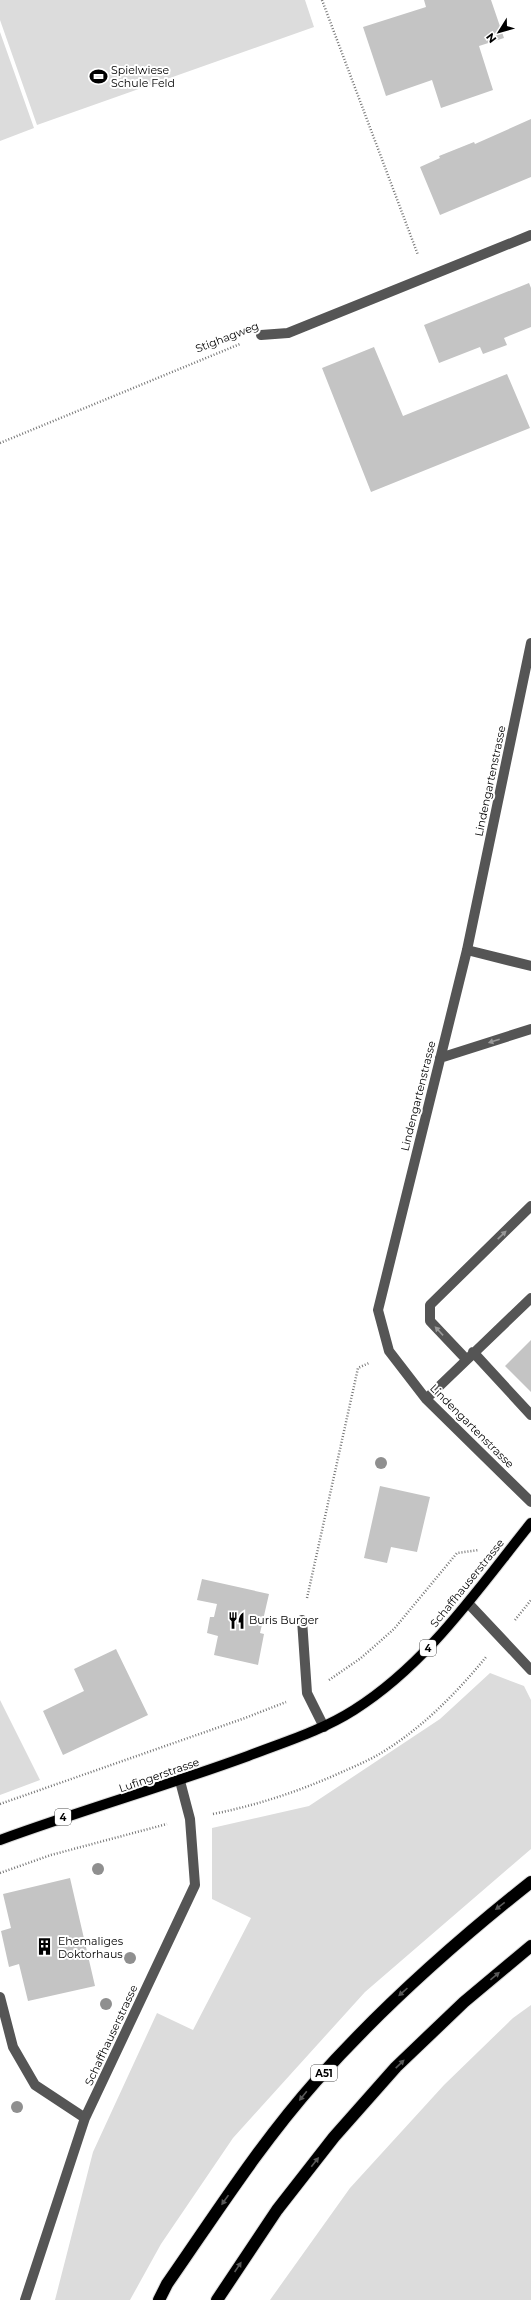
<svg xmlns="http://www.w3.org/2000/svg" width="531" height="2300" viewBox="0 0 531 2300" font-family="Montserrat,sans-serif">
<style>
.green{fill:#dcdcdc}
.building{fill:#c4c4c4}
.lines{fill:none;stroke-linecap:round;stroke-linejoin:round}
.major-casing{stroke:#dbdbdb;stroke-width:12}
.highway-casing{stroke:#dbdbdb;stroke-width:14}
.path{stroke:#777;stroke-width:2.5;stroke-dasharray:1 2;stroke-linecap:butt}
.minor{stroke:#555;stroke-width:10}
.major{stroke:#000;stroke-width:10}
.highway{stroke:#000;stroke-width:12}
.tree{fill:#8f8f8f}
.oneway{fill:#999}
.oneway2{fill:#595959}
.labels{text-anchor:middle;stroke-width:4;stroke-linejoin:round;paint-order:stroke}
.shield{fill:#fff;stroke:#4c4c4c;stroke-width:1}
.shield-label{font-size:10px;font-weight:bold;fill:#000}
.poi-label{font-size:11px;fill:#000;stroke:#fff;text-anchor:start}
.street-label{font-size:11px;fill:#000;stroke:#fff}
</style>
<rect width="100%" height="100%" fill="#fff"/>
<!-- green -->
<path class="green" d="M 0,0 L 305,0 L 314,27 L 37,125 L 0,20 Z
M 0,32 L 34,128 L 0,141 Z
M 490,1673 L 524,1686 L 531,1700 L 531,1849 L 365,1992 L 233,2138 L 161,2244 L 130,2300 L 55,2300 L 93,2152 L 157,2013 L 193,2030 L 251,1918 L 212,1899 L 212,1828 L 309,1806 L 440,1719 Z
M 0,1700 L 40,1780 L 0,1795 Z
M 531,2005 L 531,2300 L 270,2300 L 350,2188 L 444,2085 L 513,2018 Z"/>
<!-- building -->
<path class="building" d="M 424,0 L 491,0 L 504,38 L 479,46 L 493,90 L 441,108 L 432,80 L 386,96 L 363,27 L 426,7 Z
M 531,119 L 531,177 L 440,215 L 420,167 L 440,158 L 439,156 L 474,142 L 475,144 Z
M 529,283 L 531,288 L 531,327 L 504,338 L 507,345 L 483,354 L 480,347 L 439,363 L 424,325 Z
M 374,347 L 403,416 L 507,374 L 530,428 L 371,492 L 322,368 Z
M 531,1340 L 531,1392 L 505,1366 Z
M 380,1486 L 430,1497 L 417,1552 L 391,1547 L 387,1563 L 364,1558 Z
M 202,1579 L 269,1594 L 260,1633 L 264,1634 L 258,1665 L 214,1655 L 218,1636 L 207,1633 L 210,1617 L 214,1617 L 217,1604 L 197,1600 Z
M 116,1649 L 148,1715 L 63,1755 L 43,1711 L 84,1691 L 74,1669 Z
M 70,1878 L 95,1986 L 28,2001 L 19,1964 L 9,1967 L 1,1931 L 11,1928 L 3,1894 Z"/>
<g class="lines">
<defs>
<path id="major" d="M 0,1840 C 82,1810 166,1786 248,1756 C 284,1742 321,1731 354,1710 C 427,1664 477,1590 531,1523"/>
<path id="highway" d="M 159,2300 L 167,2284 C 215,2215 260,2144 316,2081 C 381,2008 454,1943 531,1882
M 217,2300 L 277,2210 L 334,2137 L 396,2067 L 464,2002 L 531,1946"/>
</defs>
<!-- major casing -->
<use href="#major" class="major-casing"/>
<!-- highway casing -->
<use href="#highway" class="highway-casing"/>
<!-- path -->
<path class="path" d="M 322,0 L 418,255
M 0,443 L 240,344
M 307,1598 L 358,1368 L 369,1363
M 515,1620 L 531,1600
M 329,1680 L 361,1658 L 394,1629 L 457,1553 L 479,1550
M 0,1804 L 245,1718 L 286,1702
M 213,1814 C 258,1805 300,1791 342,1772 C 353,1767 365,1762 376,1756 C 418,1732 455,1695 486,1657
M 0,1873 L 51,1855 L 167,1824"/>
<!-- minor -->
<path class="minor" d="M 261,335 L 288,333 L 531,235
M 531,643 L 467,950 L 378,1310 L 389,1351 L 426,1399 L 531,1502
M 467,950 L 531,966
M 440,1058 L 531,1029
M 473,1352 L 531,1415
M 466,1359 L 430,1321 L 430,1305 L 531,1206
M 426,1399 L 531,1298
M 468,1603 L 531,1670
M 302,1620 L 307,1693 L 324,1727
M 0,1997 L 13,2047 L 35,2085 L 85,2118
M 25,2300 L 85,2118 L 195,1885 L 190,1819 L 180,1781"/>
<!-- major -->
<use href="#major" class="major"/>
<!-- highway -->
<use href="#highway" class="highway"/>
</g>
<!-- trees -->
<g class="tree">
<circle cx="381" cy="1463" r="6"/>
<circle cx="98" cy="1869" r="6"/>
<circle cx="130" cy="1958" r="6"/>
<circle cx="106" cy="2004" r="6"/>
<circle cx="17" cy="2107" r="6"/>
</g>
<!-- one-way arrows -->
<defs><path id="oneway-solid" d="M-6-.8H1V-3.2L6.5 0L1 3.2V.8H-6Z"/></defs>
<g class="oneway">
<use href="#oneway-solid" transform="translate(494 1041) rotate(162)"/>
<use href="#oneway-solid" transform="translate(502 1235) rotate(-44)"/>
<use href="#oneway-solid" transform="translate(439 1331) rotate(-133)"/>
</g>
<g class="oneway2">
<use href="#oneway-solid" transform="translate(500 1906) rotate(142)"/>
<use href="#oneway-solid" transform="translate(495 1976) rotate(-40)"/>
<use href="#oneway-solid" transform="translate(403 1992) rotate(138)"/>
<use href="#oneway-solid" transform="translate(400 2064) rotate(-44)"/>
<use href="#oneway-solid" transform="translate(303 2096) rotate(129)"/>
<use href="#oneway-solid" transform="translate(315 2162) rotate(-52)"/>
<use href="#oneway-solid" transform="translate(225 2200) rotate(125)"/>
<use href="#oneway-solid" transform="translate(238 2267) rotate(-56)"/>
</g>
<!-- icons -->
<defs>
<symbol id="stadium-bare" viewBox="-9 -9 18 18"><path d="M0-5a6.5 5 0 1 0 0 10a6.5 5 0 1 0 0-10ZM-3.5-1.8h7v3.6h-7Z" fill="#000" stroke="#fff" stroke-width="2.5" paint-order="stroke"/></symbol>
<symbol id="restaurant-bare" viewBox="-9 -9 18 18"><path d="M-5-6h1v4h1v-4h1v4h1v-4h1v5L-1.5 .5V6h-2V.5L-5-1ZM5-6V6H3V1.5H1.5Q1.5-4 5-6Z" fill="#000" stroke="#fff" stroke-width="2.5" paint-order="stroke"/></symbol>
<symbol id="building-bare" viewBox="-9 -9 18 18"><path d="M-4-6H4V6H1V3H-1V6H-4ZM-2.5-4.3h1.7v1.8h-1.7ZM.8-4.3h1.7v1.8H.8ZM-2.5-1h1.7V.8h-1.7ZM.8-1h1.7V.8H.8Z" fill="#000" stroke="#fff" stroke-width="2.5" paint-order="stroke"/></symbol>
</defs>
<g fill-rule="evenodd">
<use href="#stadium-bare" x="86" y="64" width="25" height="25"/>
<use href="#restaurant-bare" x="224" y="1608" width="25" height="25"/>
<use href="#building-bare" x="32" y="1934" width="25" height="25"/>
</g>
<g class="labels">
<!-- shield labels -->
<g class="shield">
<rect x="420" y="1640" width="16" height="16" rx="3"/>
<rect x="55" y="1809" width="16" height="16" rx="3"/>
<rect x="311" y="2065" width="26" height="16" rx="3"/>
</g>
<g class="shield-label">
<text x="428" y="1652">4</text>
<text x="63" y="1821">4</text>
<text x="324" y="2077">A51</text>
</g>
<!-- poi labels -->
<g class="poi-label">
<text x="111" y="74">Spielwiese<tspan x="111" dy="13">Schule Feld</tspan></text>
<text x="249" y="1624">Buris Burger</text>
<text x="58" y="1945">Ehemaliges<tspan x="58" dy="13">Doktorhaus</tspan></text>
</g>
<!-- street labels -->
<g class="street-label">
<text transform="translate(227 337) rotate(-21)" y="4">Stighagweg</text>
<text transform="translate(490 781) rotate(-78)" y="4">Lindengartenstrasse</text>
<text transform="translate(418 1096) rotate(-76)" y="4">Lindengartenstrasse</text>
<text transform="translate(472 1426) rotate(45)" y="4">Lindengartenstrasse</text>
<text transform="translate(467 1583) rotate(-51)" y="4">Schaffhauserstrasse</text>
<text transform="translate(159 1775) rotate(-19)" y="4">Lufingerstrasse</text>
<text transform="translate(111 2035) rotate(-65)" y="4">Schaffhauserstrasse</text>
</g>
</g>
<!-- north arrow -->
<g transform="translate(499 32) rotate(233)" stroke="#ffffff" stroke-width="3" paint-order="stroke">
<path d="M0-3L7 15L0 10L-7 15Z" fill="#000000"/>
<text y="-6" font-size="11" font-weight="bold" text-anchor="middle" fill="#000000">N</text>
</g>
</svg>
